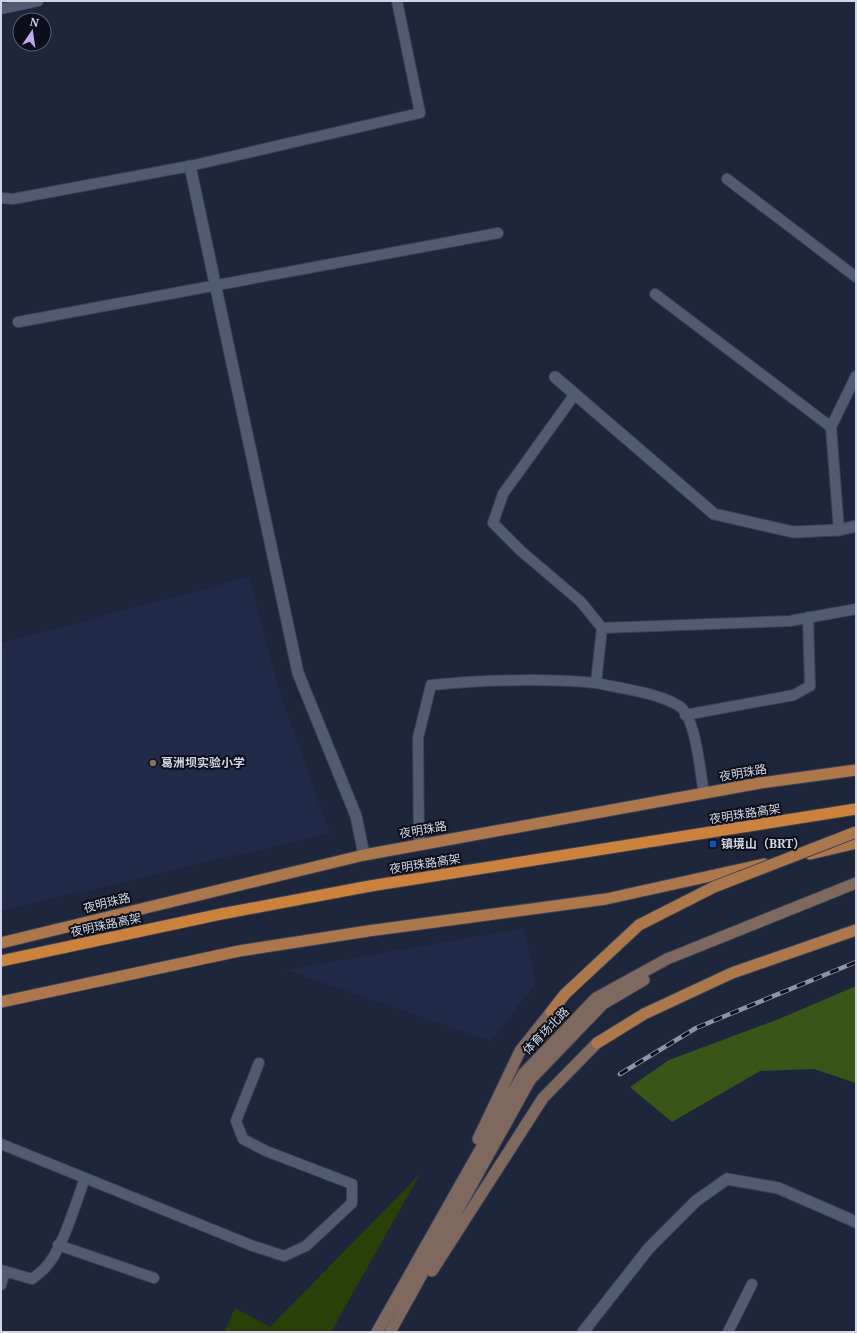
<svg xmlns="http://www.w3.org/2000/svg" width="857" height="1333" viewBox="0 0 857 1333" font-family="'Noto Serif','Noto Sans SC',serif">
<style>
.built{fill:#212a46}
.green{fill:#294108}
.forest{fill:#395517}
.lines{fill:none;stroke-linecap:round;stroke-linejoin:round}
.service-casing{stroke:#3c4255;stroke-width:12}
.minor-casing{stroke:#3c4255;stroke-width:13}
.secondary-casing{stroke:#3c4255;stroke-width:13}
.primary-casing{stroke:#3c4255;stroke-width:13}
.trunk-casing{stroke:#3c4255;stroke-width:13}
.service{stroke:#525b74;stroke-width:10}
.minor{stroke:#525b74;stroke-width:11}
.secondary{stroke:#7f695f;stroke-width:11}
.primary{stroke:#ac784b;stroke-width:11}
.trunk{stroke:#ca823d;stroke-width:11}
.rail-casing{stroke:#8e95a6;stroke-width:4.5}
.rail{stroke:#0c0f19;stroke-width:3;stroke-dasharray:9;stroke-linecap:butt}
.primary-bridge-casing{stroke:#3c4255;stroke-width:13;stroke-linecap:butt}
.primary-bridge{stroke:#ac784b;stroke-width:11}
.education-dot{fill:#8d6e63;stroke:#0c0f19;stroke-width:1.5}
.transit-dot{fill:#1a4fb4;stroke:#0c0f19;stroke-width:1.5}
.labels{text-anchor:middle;stroke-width:4;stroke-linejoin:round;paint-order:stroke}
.poi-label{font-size:12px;font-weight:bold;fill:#d0d6e5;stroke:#0c0f19;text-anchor:start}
.street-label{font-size:12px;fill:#d0d6e5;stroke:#0c0f19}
</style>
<rect width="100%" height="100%" fill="#1e263b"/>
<!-- built -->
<path class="built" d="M 249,577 L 280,693 L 330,833 L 1,911 L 1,643 Z
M 524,928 L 536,983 L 491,1041 L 286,970 Z"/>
<!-- green -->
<path class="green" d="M 420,1174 L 331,1332 L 224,1332 L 235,1308 L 270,1327 Z"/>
<!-- forest -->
<path class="forest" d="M 856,986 L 856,1083 L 814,1069 L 760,1071 L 672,1122 L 630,1087 L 669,1060 L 779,1019 Z"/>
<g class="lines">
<defs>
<path id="service" d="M 1,9 L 38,1
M 727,179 L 856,277
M 1,198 L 13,199 L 190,166 L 420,113 L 397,1
M 655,294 L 831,427
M 18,322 L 498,233
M 839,530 L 831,427 L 856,376
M 602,628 L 790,621 L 856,609
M 596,683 C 619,688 659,693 679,706 C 696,716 700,773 704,793
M 685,715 L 794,695 L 810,686 L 808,617
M 419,844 L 418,738 L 431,685 C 485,680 542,678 596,683 L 602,628 L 581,602 L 521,551 L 493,523 L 503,494 L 575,394
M 1,1144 L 253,1246 L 284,1256 L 306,1246 L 352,1203 L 352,1184 L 266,1151 L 243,1139 L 236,1121 L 259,1063
M 58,1245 L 154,1278
M 1,1270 L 32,1279 C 36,1276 40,1273 44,1269 C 62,1252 76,1202 85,1178
M 1,1285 L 5,1271
M 728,1332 L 752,1284"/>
<path id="minor" d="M 190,166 L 298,673 L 356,816 L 364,855
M 555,377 L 714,514 L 793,532 L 839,530 L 856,526
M 583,1332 L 649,1248 L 696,1201 L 727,1179 L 778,1188 L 856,1222"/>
<path id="secondary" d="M 478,1139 L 520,1051 L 551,1012
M 432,1271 L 543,1098 L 597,1043
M 377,1332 L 523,1074 L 596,998 L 667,959 L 856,883
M 390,1332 L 530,1080 L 603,1004 L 644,980"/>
<path id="primary" d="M 810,854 L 856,843
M 1,943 L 364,855 L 760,783 L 856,770
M 1,1002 L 239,951 L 368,931 L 606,899 L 764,864
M 597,1043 L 644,1014 L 732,973 L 856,930"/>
<path id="trunk" d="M 1,961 L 221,914 L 370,886 L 856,809"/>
</defs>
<!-- service casing -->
<use href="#service" class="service-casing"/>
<!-- minor casing -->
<use href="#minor" class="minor-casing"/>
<!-- secondary casing -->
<use href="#secondary" class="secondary-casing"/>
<!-- primary casing -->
<use href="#primary" class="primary-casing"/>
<!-- trunk casing -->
<use href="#trunk" class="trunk-casing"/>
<!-- service -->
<use href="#service" class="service"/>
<!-- minor -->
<use href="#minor" class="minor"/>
<!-- secondary -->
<use href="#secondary" class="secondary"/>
<!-- primary -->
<use href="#primary" class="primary"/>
<!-- trunk -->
<use href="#trunk" class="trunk"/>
<defs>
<path id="rail" d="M 620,1074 L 696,1028 L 856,962"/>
</defs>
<!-- rail casing -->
<use href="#rail" class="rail-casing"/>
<!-- rail -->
<use href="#rail" class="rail"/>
<defs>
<path id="primary-bridge" d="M 551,1012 L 565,994 L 639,925 L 714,887 L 856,832"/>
</defs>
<!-- primary-bridge casing -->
<use href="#primary-bridge" class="primary-bridge-casing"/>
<!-- primary-bridge -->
<use href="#primary-bridge" class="primary-bridge"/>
</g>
<!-- markers -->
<circle class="education-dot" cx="153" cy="763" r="4"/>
<rect class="transit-dot" x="709" y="840" width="8" height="8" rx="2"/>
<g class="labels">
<!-- poi labels -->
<g class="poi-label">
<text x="161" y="767">葛洲坝实验小学</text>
<text x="721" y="848">镇境山（BRT）</text>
</g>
<!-- street labels -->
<g class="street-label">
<text transform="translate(743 773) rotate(-10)" y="4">夜明珠路</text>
<text transform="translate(745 814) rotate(-9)" y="4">夜明珠路高架</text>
<text transform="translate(423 830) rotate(-10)" y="4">夜明珠路</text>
<text transform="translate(425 864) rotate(-9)" y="4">夜明珠路高架</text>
<text transform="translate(107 903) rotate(-14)" y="4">夜明珠路</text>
<text transform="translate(106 925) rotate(-12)" y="4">夜明珠路高架</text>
<text transform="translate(546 1031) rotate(-46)" y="4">体育场北路</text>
</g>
</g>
<!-- border -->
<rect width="857" height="1333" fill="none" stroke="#d0d6e5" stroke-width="4"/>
<!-- north arrow -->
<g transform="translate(32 32) rotate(13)"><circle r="19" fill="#0c0f19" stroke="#5a5f6b"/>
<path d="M0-3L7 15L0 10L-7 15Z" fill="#c4a7f1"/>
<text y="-6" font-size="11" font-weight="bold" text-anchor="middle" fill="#d0d6e5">N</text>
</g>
</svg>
